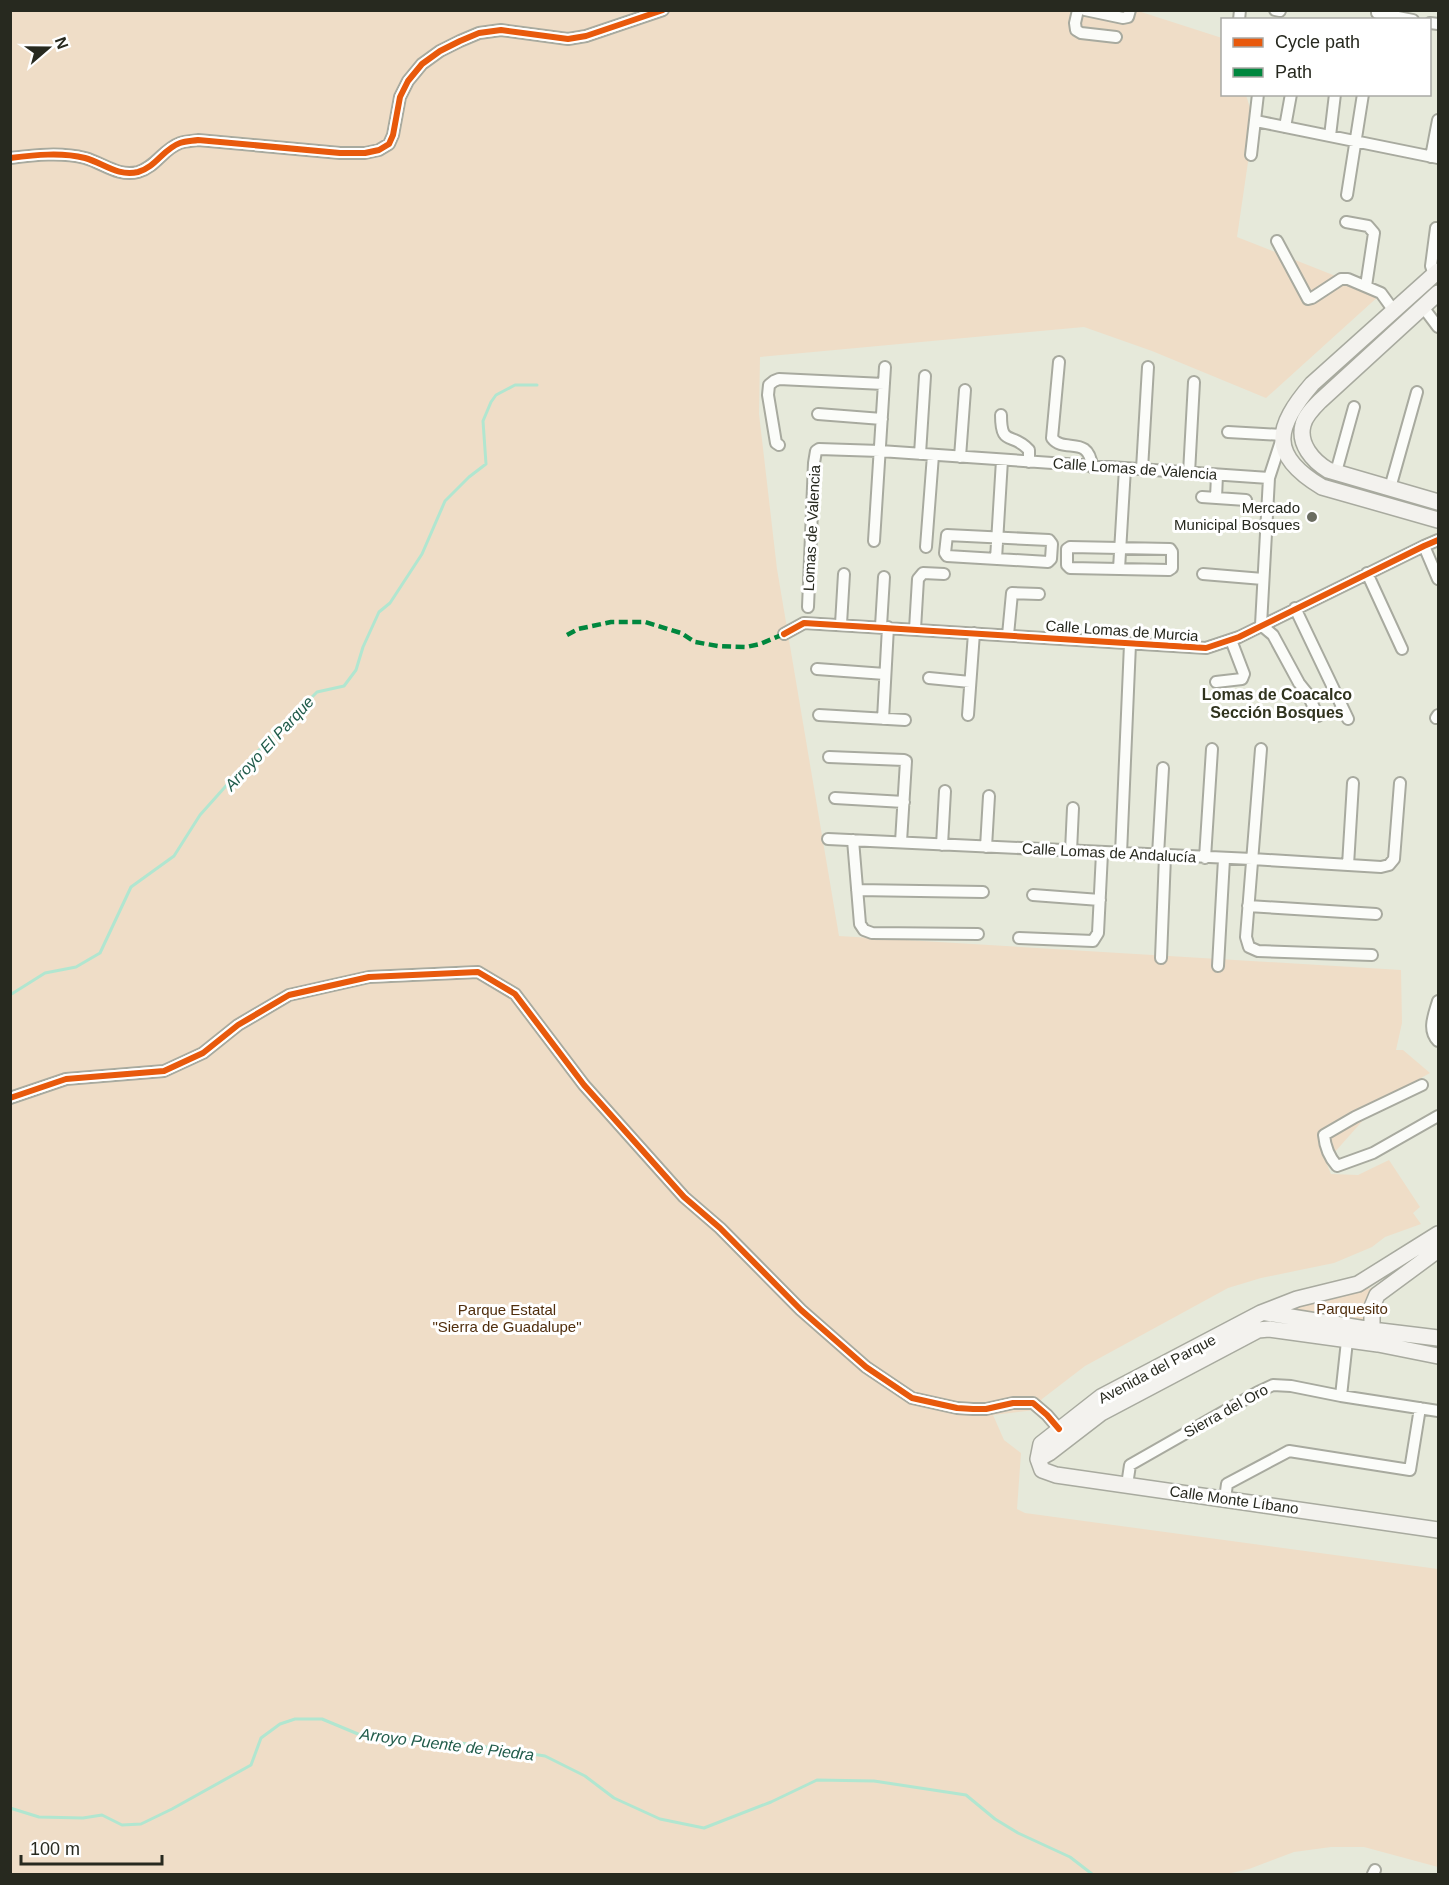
<svg xmlns="http://www.w3.org/2000/svg" width="1449" height="1885" viewBox="0 0 1449 1885" font-family="Helvetica,sans-serif">
<style>
.green{fill:#efddc7}
.lines{fill:none;stroke-linecap:round;stroke-linejoin:round}
.stream{stroke:#b1e6d0;stroke-width:3}
.street-casing{stroke:#a8aa9f;stroke-width:14}
.secondary-casing{stroke:#a8aa9f;stroke-width:18}
.street{stroke:#fbfcf9;stroke-width:10}
.secondary{stroke:#f3f2ee;stroke-width:15}
.quiet{stroke:#00873e;stroke-width:4.5;stroke-dasharray:9 4.5;stroke-linecap:butt}
.cycleway-casing{stroke:#fff;stroke-width:10}
.cycleway{stroke:#e8590c;stroke-width:6}
.poi-dot{fill:#6a6c60;stroke:#fff;stroke-width:2}
.labels{text-anchor:middle;stroke-width:6;stroke-linejoin:round;paint-order:stroke}
.street-label{font-size:15px;fill:#27291f;stroke:#fff}
.poi-label{font-size:15px;fill:#27291f;stroke:#fff;text-anchor:end}
.park-label{font-size:15px;fill:#502e0d;stroke:#fff}
.neighbourhood-label{font-size:16px;font-weight:bold;fill:#30331e;stroke:#fff}
.water-label{font-size:16px;font-style:italic;fill:#215c4b;stroke:#fff}
</style>
<rect width="100%" height="100%" fill="#e6e9da"/>
<!-- green -->
<path class="green" d="M 1135,10 L 1222,38 L 1222,94 L 1246,95 L 1254,121 L 1237,237 L 1381,294 L 1266,398 L 1152,351 L 1084,327 L 760,357 L 759,414 L 777,569 L 839,936 L 1401,970 L 1402,1023 L 1396,1050 L 1403,1050 L 1430,1073 L 1381,1100 L 1326,1162 L 1331,1174 L 1358,1175 L 1389,1160 L 1420,1207 L 1413,1213 L 1421,1224 L 1385,1237 L 1372,1247 L 1334,1263 L 1261,1278 L 1228,1288 L 1085,1366 L 1042,1399 L 1035,1410 L 993,1415 L 1004,1440 L 1021,1453 L 1017,1509 L 1025,1513 L 1438,1569 L 1438,1867 L 1364,1847 L 1331,1847 L 1294,1852 L 1249,1869 L 1227,1874 L 11,1874 L 11,11 Z
M 1375,1287 L 1367,1307 L 1369,1328 L 1276,1311 Z"/>
<g class="lines">
<!-- stream -->
<path class="stream" d="M 10,995 L 45,973 L 76,967 L 100,953 L 131,887 L 174,856 L 200,815 L 250,759 L 317,692 L 344,686 L 356,670 L 363,647 L 379,612 L 390,603 L 422,554 L 445,501 L 469,477 L 486,464 L 483,421 L 491,402 L 496,395 L 515,385 L 537,385
M 10,1808 L 39,1817 L 83,1818 L 102,1815 L 122,1825 L 141,1824 L 172,1809 L 251,1765 L 261,1738 L 280,1724 L 295,1719 L 322,1719 L 358,1734 L 407,1739 L 441,1740 L 545,1756 L 585,1776 L 614,1798 L 660,1819 L 704,1828 L 771,1802 L 817,1780 L 874,1781 L 966,1795 L 995,1819 L 1018,1833 L 1070,1857 L 1092,1874"/>
<defs>
<path id="street" d="M 1078,10 L 1075,23 L 1076,30 L 1081,33 L 1116,37
M 1085,10 L 1123,18 L 1128,17 L 1130,10
M 1275,10 L 1280,11
M 1377,13 L 1413,20
M 1239,20 L 1240,10
M 1430,23 L 1438,24
M 1256,121 L 1438,158
M 1285,127 L 1291,94
M 1330,136 L 1335,94
M 1251,155 L 1258,94
M 1431,157 L 1438,120
M 10,158 C 35,155 61,152 85,158 C 103,163 118,177 138,172 C 156,167 163,149 180,143 C 186,141 193,141 198,140 L 340,153 L 365,153 L 379,150 L 389,144 L 393,135 L 400,97 L 408,81 L 422,64 L 440,51 L 460,41 L 479,33 L 501,30 L 568,39 L 586,36 L 663,10
M 1347,195 L 1363,94
M 1346,222 L 1368,226 L 1374,233 L 1366,286
M 1277,241 L 1308,299 L 1312,298 L 1341,279 L 1348,279 L 1381,293 L 1394,311
M 1434,275 L 1431,266 L 1436,228
M 1423,307 L 1438,327
M 1059,362 L 1052,438 C 1064,454 1089,434 1092,467
M 818,414 L 882,419
M 1001,415 C 1001,448 1012,431 1029,450 L 1029,462
M 1228,432 L 1283,435
M 1282,438 L 1269,478 L 1261,625 L 1273,635 L 1299,683 L 1307,693 L 1318,716
M 779,445 L 776,443 L 768,395 L 769,385 L 774,381 L 779,379 L 884,384
M 920,454 L 925,376
M 960,457 L 965,390
M 1142,469 L 1148,367
M 1336,472 L 1354,407
M 1189,473 L 1194,382
M 1390,488 L 1417,392
M 1202,497 L 1246,500
M 1216,498 L 1217,475
M 947,535 L 1049,540 L 1052,544 L 1051,559 L 1048,562 L 947,556 L 945,553 Z
M 874,541 L 885,367
M 1424,546 L 1438,579
M 926,547 L 933,455
M 1070,547 L 1170,549 L 1172,552 L 1172,568 L 1169,570 L 1070,568 L 1067,565 L 1067,549 Z
M 996,559 L 1002,460
M 1119,569 L 1125,468
M 1367,573 L 1402,649
M 1203,574 L 1263,579
M 808,607 L 814,463 L 816,451 L 819,449 L 880,451 L 1269,478
M 1295,608 L 1348,719
M 841,624 L 844,574
M 881,626 L 884,577
M 915,629 L 918,579 L 923,573 L 944,574
M 784,634 L 804,623 L 1206,648 L 1239,637 L 1424,546 L 1438,540
M 1008,635 L 1012,593 L 1039,594
M 817,669 L 885,674
M 929,678 L 970,682
M 1216,682 L 1242,679 L 1244,674 L 1231,640
M 819,715 L 905,720
M 968,715 L 974,633
M 1436,718 L 1438,715
M 883,719 L 888,627
M 1261,749 L 1246,937 L 1249,947 L 1258,951 L 1372,955
M 829,757 L 904,760 L 906,761 L 901,842
M 835,798 L 904,802
M 828,839 L 1252,859 L 1381,867 L 1389,865 L 1394,859 L 1400,783
M 853,840 L 860,924 L 864,930 L 872,933 L 978,934
M 942,845 L 945,791
M 986,847 L 989,796
M 1071,851 L 1073,808
M 1121,854 L 1130,644
M 1158,855 L 1163,768
M 1205,858 L 1212,749
M 1348,865 L 1353,783
M 857,890 L 983,892
M 1033,895 L 1100,900
M 1248,906 L 1376,914
M 1019,938 L 1093,941 L 1098,933 L 1102,853
M 1161,958 L 1165,856
M 1218,966 L 1224,859
M 1438,1001 C 1434,1015 1427,1030 1438,1041
M 1422,1085 L 1355,1117 L 1324,1135 C 1325,1146 1330,1158 1337,1166 L 1373,1153 L 1438,1116
M 10,1098 L 66,1079 L 164,1071 L 203,1053 L 238,1025 L 289,995 L 369,977 L 478,972 L 515,994 L 584,1085 L 684,1197 L 720,1228 L 801,1310 L 866,1367 L 912,1398 L 957,1408 L 973,1409 L 986,1409 L 1013,1403 L 1033,1403 L 1047,1415 L 1059,1429
M 1341,1396 L 1347,1341
M 1127,1485 L 1130,1465 L 1258,1392 L 1273,1385 L 1291,1386 L 1341,1396 L 1438,1411
M 1225,1499 L 1227,1484 L 1289,1451 L 1410,1470 L 1420,1408
M 1373,1874 L 1375,1870"/>
<path id="secondary" d="M 1438,271 L 1312,384 C 1275,427 1268,455 1322,487 L 1438,520
M 1438,293 L 1320,401 C 1313,408 1305,416 1303,425 C 1298,444 1313,461 1328,470 L 1438,502
M 1438,1234 L 1358,1284 L 1297,1299 L 1261,1313 L 1101,1397 L 1041,1444 L 1038,1459 L 1042,1470 L 1056,1475 L 1438,1530
M 1267,1313 L 1372,1330 L 1438,1338
M 1372,1330 L 1372,1307 L 1377,1295 L 1438,1250
M 1038,1459 L 1049,1453 L 1101,1413 L 1258,1330 L 1269,1329 L 1378,1344 L 1438,1356"/>
</defs>
<!-- street casing -->
<use href="#street" class="street-casing"/>
<!-- secondary casing -->
<use href="#secondary" class="secondary-casing"/>
<!-- street -->
<use href="#street" class="street"/>
<!-- secondary -->
<use href="#secondary" class="secondary"/>
<!-- quiet -->
<path class="quiet" d="M 567,635 L 578,629 L 611,622 L 645,622 L 681,633 L 695,642 L 718,646 L 746,647 L 760,644 L 784,634"/>
<defs>
<path id="cycleway" d="M 10,158 C 35,155 61,152 85,158 C 103,163 118,177 138,172 C 156,167 163,149 180,143 C 186,141 193,141 198,140 L 340,153 L 365,153 L 379,150 L 389,144 L 393,135 L 400,97 L 408,81 L 422,64 L 440,51 L 460,41 L 479,33 L 501,30 L 568,39 L 586,36 L 663,10
M 784,634 L 804,623 L 1206,648 L 1239,637 L 1424,546 L 1438,540
M 10,1098 L 66,1079 L 164,1071 L 203,1053 L 238,1025 L 289,995 L 369,977 L 478,972 L 515,994 L 584,1085 L 684,1197 L 720,1228 L 801,1310 L 866,1367 L 912,1398 L 957,1408 L 973,1409 L 986,1409 L 1013,1403 L 1033,1403 L 1047,1415 L 1059,1429"/>
</defs>
<!-- cycleway casing -->
<use href="#cycleway" class="cycleway-casing"/>
<!-- cycleway -->
<use href="#cycleway" class="cycleway"/>
</g>
<!-- markers -->
<circle class="poi-dot" cx="1312" cy="517" r="6"/>
<g class="labels">
<!-- street labels -->
<g class="street-label">
<text transform="translate(1135 469) rotate(4)" y="5">Calle Lomas de Valencia</text>
<text transform="translate(812 528) rotate(-87)" y="5">Lomas de Valencia</text>
<text transform="translate(1122 631) rotate(4)" y="5">Calle Lomas de Murcia</text>
<text transform="translate(1109 853) rotate(3)" y="5">Calle Lomas de Andalucía</text>
<text transform="translate(1157 1369) rotate(-28)" y="5">Avenida del Parque</text>
<text transform="translate(1226 1411) rotate(-29)" y="5">Sierra del Oro</text>
<text transform="translate(1234 1500) rotate(8)" y="5">Calle Monte Líbano</text>
</g>
<!-- poi labels -->
<g class="poi-label">
<text x="1300" y="513">Mercado<tspan x="1300" dy="17">Municipal Bosques</tspan></text>
</g>
<!-- park labels -->
<g class="park-label">
<text x="1352" y="1314">Parquesito</text>
<text x="507" y="1315">Parque Estatal<tspan x="507" dy="17">"Sierra de Guadalupe"</tspan></text>
</g>
<!-- neighbourhood labels -->
<g class="neighbourhood-label">
<text x="1277" y="700">Lomas de Coacalco<tspan x="1277" dy="18">Sección Bosques</tspan></text>
</g>
<!-- water labels -->
<g class="water-label">
<text transform="translate(269 743) rotate(-47)" y="6">Arroyo El Parque</text>
<text transform="translate(447 1744) rotate(7)" y="6">Arroyo Puente de Piedra</text>
</g>
</g>
<!-- border -->
<rect width="1449" height="1885" fill="none" stroke="#27291f" stroke-width="24"/>
<!-- legend -->
<rect x="1221" y="18" width="210" height="78" fill="#ffffff" stroke="#a9a9a5" stroke-width="1.5"/>
<rect x="1233" y="38" width="30" height="9" fill="#e8590c" stroke="#a9a9a5" stroke-width="1.5"/>
<text x="1275" y="48" font-size="18" fill="#27291f">Cycle path</text>
<rect x="1233" y="68" width="30" height="9" fill="#00873e" stroke="#a9a9a5" stroke-width="1.5"/>
<text x="1275" y="78" font-size="18" fill="#27291f">Path</text>
<!-- north arrow -->
<g transform="translate(48 48) rotate(70)" stroke="#ffffff" stroke-width="4.5" paint-order="stroke">
<path d="M0-4.5L10 22L0 15L-10 22Z" fill="#27291f"/>
<text y="-9" font-size="16" font-weight="bold" text-anchor="middle" fill="#27291f">N</text>
</g>
<!-- scale -->
<path d="M21 1855v9h141v-9" fill="none" stroke="#27291f" stroke-width="3"/>
<text x="30" y="1855" font-size="18" fill="#27291f" stroke="#ffffff" stroke-width="4.5" paint-order="stroke">100 m</text>
</svg>
